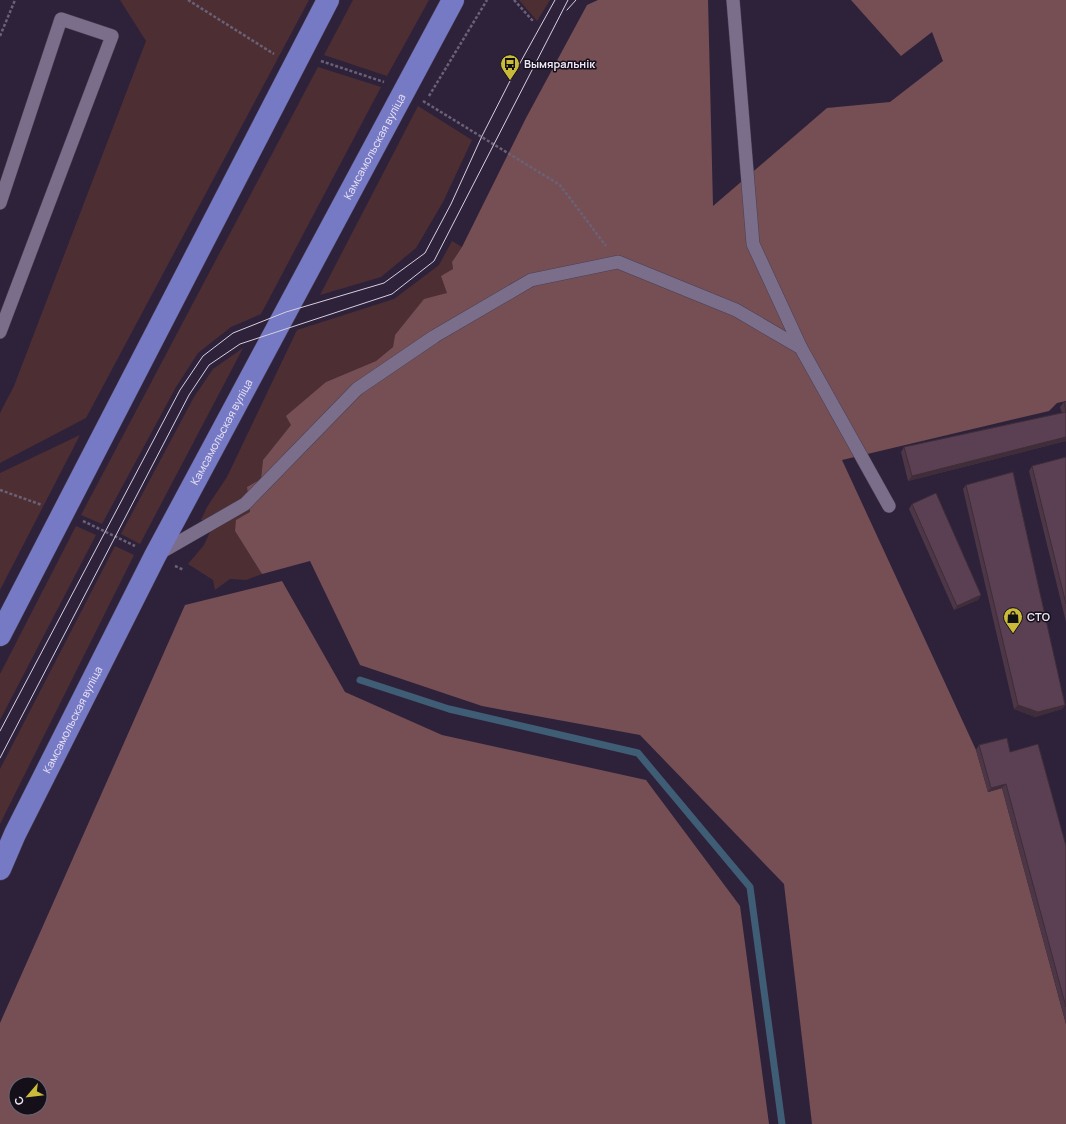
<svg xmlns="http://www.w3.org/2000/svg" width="1066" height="1124" viewBox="0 0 1066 1124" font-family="Manrope,sans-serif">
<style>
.green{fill:#4d2e33}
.forest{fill:#764f55;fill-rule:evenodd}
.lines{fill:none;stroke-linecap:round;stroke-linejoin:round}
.stream{stroke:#3f5d75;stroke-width:7}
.lane-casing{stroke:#493f54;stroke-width:14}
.primary-casing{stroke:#493f54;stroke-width:23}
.path{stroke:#6b6177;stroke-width:2.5;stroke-dasharray:3 2;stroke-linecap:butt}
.lane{stroke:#7b6e8b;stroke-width:13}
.primary{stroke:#767ac5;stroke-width:22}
.tram{stroke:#d6cedf;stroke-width:1}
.wall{fill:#4d3747}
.shaded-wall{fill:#3f2d39}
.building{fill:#5a4052;stroke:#3f2d39}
.labels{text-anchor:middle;stroke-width:3;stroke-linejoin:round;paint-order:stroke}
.poi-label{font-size:11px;font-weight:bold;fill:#ece5f5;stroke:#140f19;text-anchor:start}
.street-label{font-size:11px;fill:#ece5f5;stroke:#140f19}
</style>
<rect width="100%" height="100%" fill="#2e223b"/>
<!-- green -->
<path class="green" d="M 120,0 L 309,0 L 86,418 L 0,463 L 0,413 L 14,386 L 146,41 Z
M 353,0 L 429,0 L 387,76 L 324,55 Z
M 519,0 L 550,0 L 537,21 Z
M 318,67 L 381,87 L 261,314 L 231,327 L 198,353 L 176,387 L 102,524 L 81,515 Z
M 418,106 L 472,140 L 443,202 L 416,248 L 381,277 L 320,295 Z
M 452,241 L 462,247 L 452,262 L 453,269 L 447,293 L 395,335 L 393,347 L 376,361 L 326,382 L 263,460 L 261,479 L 247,487 L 250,513 L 235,531 L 262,574 L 246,580 L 230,579 L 215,590 L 213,580 L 188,564 L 204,545 L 215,521 L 201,520 L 207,507 L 227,477 L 297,330 L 394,299 L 439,265 Z
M 243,348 L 140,544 L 121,534 L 194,397 L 213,369 Z
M 80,435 L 0,590 L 0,473 Z
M 76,526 L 96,535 L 0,720 L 0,674 Z
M 115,546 L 134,555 L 0,824 L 0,769 Z"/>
<!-- forest -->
<path class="forest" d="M 598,0 L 708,0 L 713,206 L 827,108 L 890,102 L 943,61 L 932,32 L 901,56 L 851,0 L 1066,0 L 1066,401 L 1057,403 L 1049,411 L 842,460 L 976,750 L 988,792 L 1002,788 L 1066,1024 L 1066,1124 L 812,1124 L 784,884 L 640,735 L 482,706 L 360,665 L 310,561 L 262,574 L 235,531 L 236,520 L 250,512 L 247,487 L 261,479 L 263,460 L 291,425 L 286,416 L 326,382 L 376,361 L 393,347 L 395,335 L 424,299 L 447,293 L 441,276 L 453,269 L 452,262 L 462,247 L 526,118 L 587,5 Z
M 282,581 L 345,692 L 442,735 L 646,780 L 740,906 L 769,1124 L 0,1124 L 0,1023 L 185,605 ZM 16,1084 L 40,1084 L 40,1108 L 16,1108 Z"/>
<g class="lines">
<!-- stream -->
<path class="stream" d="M 360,680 L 449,709 L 638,753 L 750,887 L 782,1124"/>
<defs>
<path id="lane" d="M 733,0 L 753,244 L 801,348 L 889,506
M 0,203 L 61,19 L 112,36 L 0,332
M 158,554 L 245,504 L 357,389 L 435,336 L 531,280 L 618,262 L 736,310 L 801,348"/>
<g id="primary">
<path d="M 0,635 L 328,0"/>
<path id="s1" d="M 0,869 L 15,834 L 155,556 L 453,0"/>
</g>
</defs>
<!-- lane casing -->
<use href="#lane" class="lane-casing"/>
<!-- primary casing -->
<use href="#primary" class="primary-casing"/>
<!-- path -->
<path class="path" d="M 188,0 L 274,54
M 514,0 L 533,21
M 0,36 L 15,0
M 321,61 L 384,82
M 429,96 L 487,0
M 423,101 L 560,185 L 606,246
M 0,490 L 42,505
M 83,521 L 135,546
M 175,566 L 184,570"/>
<!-- lane -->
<use href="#lane" class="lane"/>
<!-- primary -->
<use href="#primary" class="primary"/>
<!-- tram -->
<path class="tram" d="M 567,10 L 576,0
M 0,731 L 180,390 L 203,356 L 233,333 L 286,312 L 384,283 L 425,253 L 451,204 L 482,136 L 510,81 L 555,0
M 0,758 L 189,395 L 209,365 L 240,344 L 392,294 L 434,261 L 568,0"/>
</g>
<!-- wall -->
<path class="wall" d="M 1064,402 L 1066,402 L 1066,441 L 908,481 L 901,452 L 904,447 L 1062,413 L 1060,407 Z
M 1066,457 L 1066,622 L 1029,471 L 1032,466 Z
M 966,485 L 1065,705 L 1062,709 L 1035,717 L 1014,709 L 963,489 Z
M 912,504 L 981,595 L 978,600 L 954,610 L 909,509 Z
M 979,745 L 1010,752 L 1066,846 L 1066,1024 L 1002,788 L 988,792 L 976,750 Z"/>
<!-- shaded-wall -->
<path class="shaded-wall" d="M 1066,437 L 1066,441 L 908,481 L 912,476 Z
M 981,595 L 978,600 L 954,610 L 957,606 Z
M 1018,705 L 1065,705 L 1062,709 L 1035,717 L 1014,709 Z
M 1006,784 L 1002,788 L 988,792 L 991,788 Z"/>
<!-- building -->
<path class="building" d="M 1064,402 L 1066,402 L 1066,437 L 912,476 L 904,447 L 1066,412 Z
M 1066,457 L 1066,604 L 1032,466 Z
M 1013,472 L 1065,705 L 1038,712 L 1018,705 L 966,485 Z
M 936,493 L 981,595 L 957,606 L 912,504 Z
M 1007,738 L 1010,752 L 1038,744 L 1066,846 L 1066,1007 L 1006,784 L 991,788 L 979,745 Z"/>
<!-- icons -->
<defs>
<symbol id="bus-pin" viewBox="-11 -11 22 30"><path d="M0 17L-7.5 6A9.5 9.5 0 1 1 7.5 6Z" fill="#c9ba3a" stroke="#140f19"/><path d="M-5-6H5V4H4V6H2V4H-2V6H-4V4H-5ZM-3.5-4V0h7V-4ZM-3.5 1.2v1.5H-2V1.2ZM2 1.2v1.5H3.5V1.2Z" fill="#111"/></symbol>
<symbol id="shop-pin" viewBox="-11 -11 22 30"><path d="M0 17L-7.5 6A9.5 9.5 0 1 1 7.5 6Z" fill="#c9ba3a" stroke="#140f19"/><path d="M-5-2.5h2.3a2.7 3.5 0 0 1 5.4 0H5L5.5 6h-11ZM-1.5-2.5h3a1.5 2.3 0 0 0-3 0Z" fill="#111"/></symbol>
</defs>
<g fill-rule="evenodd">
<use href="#bus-pin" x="499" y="53" width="22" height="30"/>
<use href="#shop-pin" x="1002" y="606" width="22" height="30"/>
</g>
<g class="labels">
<!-- poi labels -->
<g class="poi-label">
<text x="524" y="68">Вымяральнік</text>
<text x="1027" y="621">СТО</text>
</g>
<!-- street labels -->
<g class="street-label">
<text dy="4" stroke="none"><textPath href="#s1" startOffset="814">Камсамольская вуліца</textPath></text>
<text dy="4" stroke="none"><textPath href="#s1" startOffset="490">Камсамольская вуліца</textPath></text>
<text dy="4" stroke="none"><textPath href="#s1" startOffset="166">Камсамольская вуліца</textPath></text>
</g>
</g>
<!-- north arrow -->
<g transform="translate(28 1096) rotate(242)"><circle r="19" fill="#140f19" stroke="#6a6571"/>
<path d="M0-3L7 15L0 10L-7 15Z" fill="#c9ba3a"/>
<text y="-6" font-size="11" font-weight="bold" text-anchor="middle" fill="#ece5f5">С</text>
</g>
</svg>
